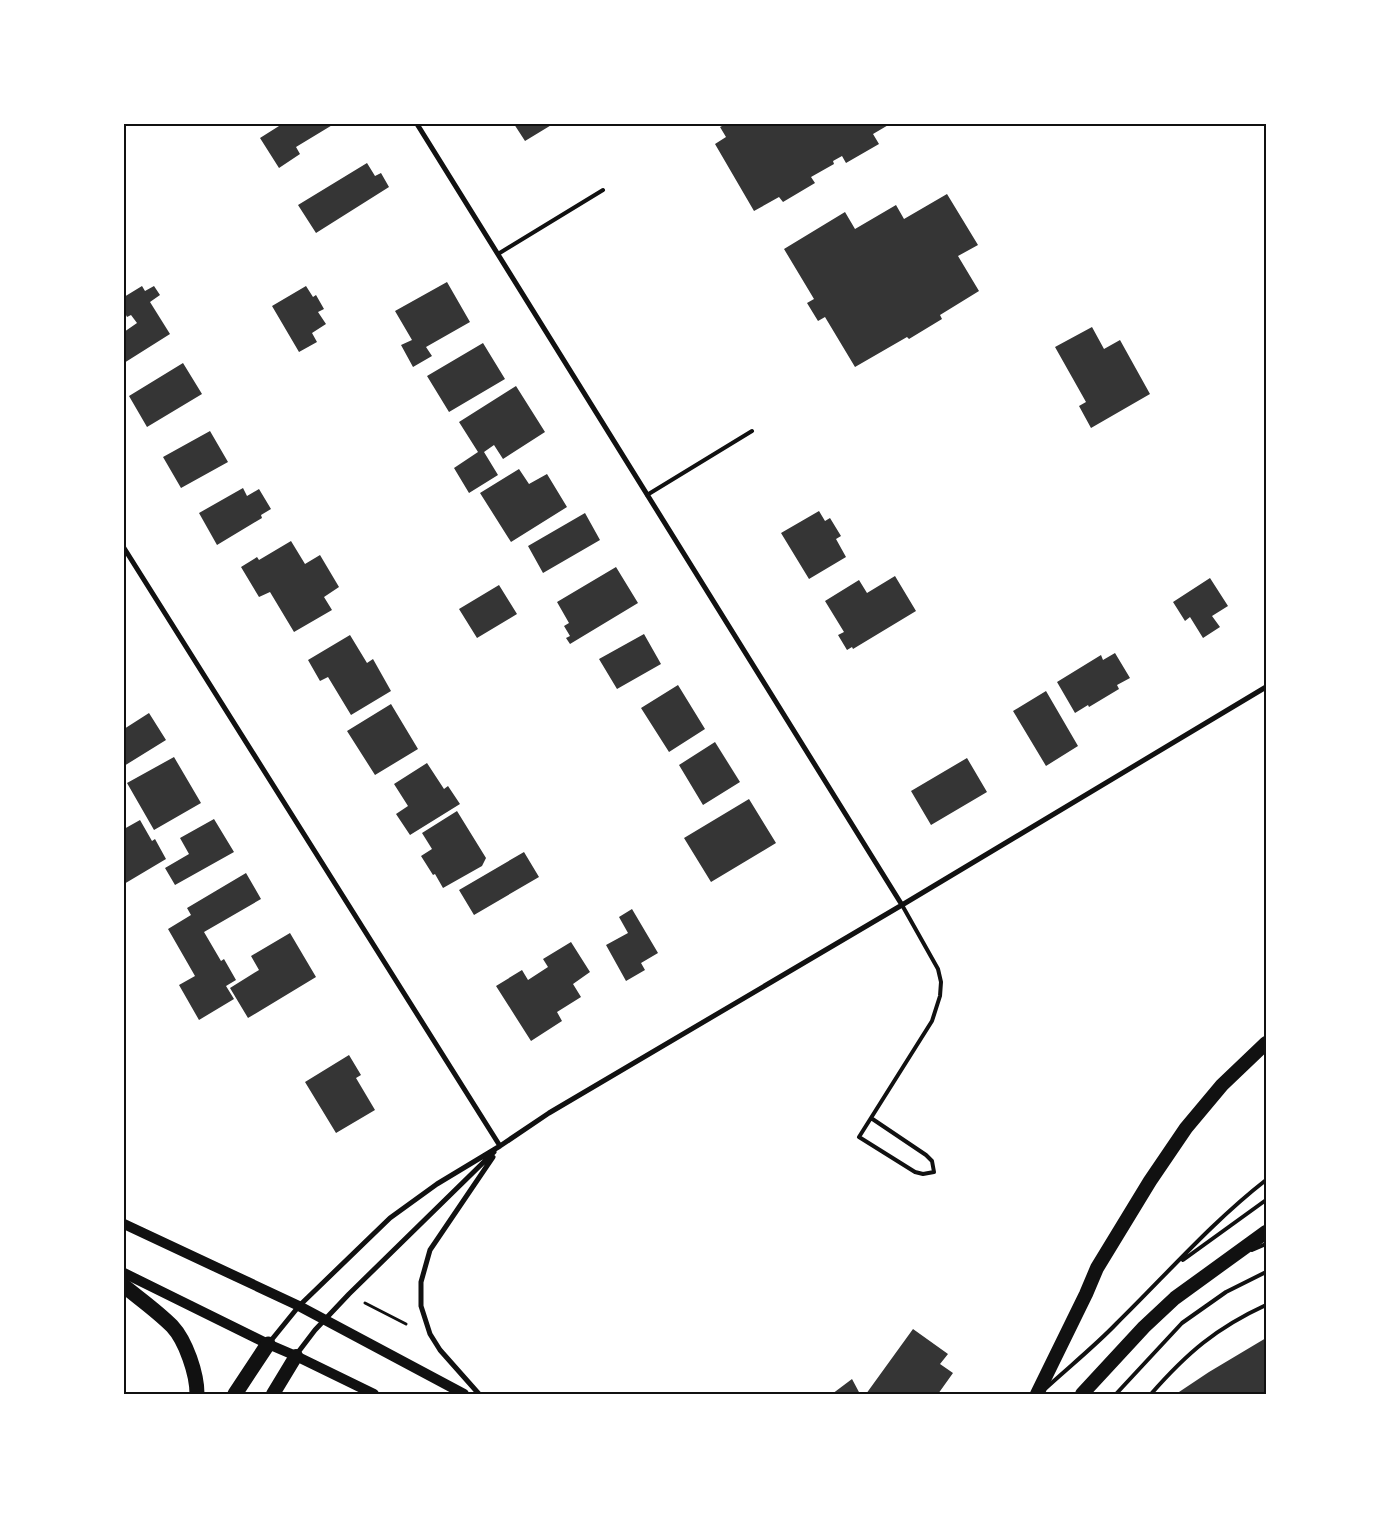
<svg xmlns="http://www.w3.org/2000/svg" width="1390" height="1518" viewBox="0 0 1390 1518" font-family="'Alegreya Sans',sans-serif">
<style>
.building{fill:#353535}
.lines{fill:none;stroke-linecap:round;stroke-linejoin:round}
.path{stroke:#111;stroke-width:3}
.service{stroke:#111;stroke-width:4}
.minor{stroke:#111;stroke-width:5}
.secondary{stroke:#111;stroke-width:10}
.trunk{stroke:#111;stroke-width:14}
.motorway{stroke:#111;stroke-width:15}
.neatline{fill:none;stroke:#111;stroke-width:2}
</style>
<rect width="100%" height="100%" fill="#fff"/>
<!-- building -->
<path class="building" d="M 278,124 L 334,124 L 296,147 L 300,154 L 279,168 L 260,138 L 279,126 Z
M 514,124 L 553,124 L 525,141 Z
M 726,124 L 740,124 L 741,125 L 743,124 L 890,124 L 873,134 L 879,144 L 846,163 L 842,156 L 833,161 L 834,164 L 811,177 L 815,183 L 783,202 L 779,197 L 754,211 L 715,144 L 726,137 L 720,127 Z
M 367,163 L 375,176 L 381,173 L 389,187 L 316,233 L 298,205 Z
M 947,194 L 978,245 L 958,256 L 979,291 L 940,315 L 942,319 L 909,339 L 907,337 L 855,367 L 825,317 L 818,321 L 807,303 L 814,299 L 784,249 L 845,212 L 855,229 L 896,205 L 904,219 Z
M 447,282 L 470,322 L 426,347 L 432,356 L 413,367 L 401,345 L 412,340 L 395,311 Z
M 142,286 L 145,291 L 154,286 L 160,295 L 150,302 L 170,334 L 124,363 L 124,332 L 137,323 L 131,315 L 127,317 L 124,311 L 124,297 Z
M 306,286 L 313,297 L 316,295 L 324,309 L 318,312 L 326,324 L 312,333 L 317,342 L 299,352 L 272,306 Z
M 1092,327 L 1104,349 L 1120,340 L 1150,394 L 1091,428 L 1079,406 L 1086,402 L 1055,347 Z
M 483,343 L 505,379 L 449,412 L 427,376 Z
M 183,363 L 202,394 L 147,427 L 129,396 Z
M 516,386 L 545,432 L 503,459 L 494,445 L 484,452 L 498,475 L 469,493 L 454,468 L 478,452 L 459,422 Z
M 210,431 L 228,462 L 181,488 L 163,457 Z
M 519,469 L 529,484 L 547,474 L 567,507 L 511,542 L 480,493 Z
M 243,488 L 247,496 L 259,489 L 271,509 L 261,515 L 262,518 L 217,545 L 199,513 Z
M 819,511 L 825,521 L 830,518 L 841,536 L 836,539 L 846,557 L 809,579 L 781,533 Z
M 585,513 L 600,540 L 543,573 L 528,546 Z
M 291,541 L 305,564 L 320,555 L 339,587 L 324,597 L 332,610 L 294,632 L 270,592 L 259,597 L 241,567 L 257,557 L 259,560 Z
M 616,567 L 638,603 L 570,644 L 566,638 L 570,636 L 564,626 L 569,623 L 557,602 Z
M 895,576 L 916,611 L 853,649 L 852,647 L 847,650 L 838,635 L 844,632 L 825,601 L 859,580 L 867,593 Z
M 1210,578 L 1228,606 L 1212,616 L 1220,627 L 1203,638 L 1190,617 L 1185,621 L 1173,602 Z
M 499,585 L 517,614 L 477,638 L 459,609 Z
M 644,634 L 661,664 L 617,689 L 599,659 Z
M 350,635 L 367,663 L 373,659 L 391,691 L 351,715 L 328,677 L 320,681 L 308,660 Z
M 1115,653 L 1130,678 L 1117,685 L 1119,689 L 1089,707 L 1088,705 L 1075,713 L 1057,682 L 1101,655 L 1103,660 Z
M 678,685 L 705,729 L 669,752 L 641,708 Z
M 1046,691 L 1078,746 L 1046,766 L 1013,711 Z
M 391,704 L 418,749 L 375,775 L 347,731 Z
M 149,713 L 166,740 L 124,766 L 124,729 Z
M 715,742 L 740,782 L 703,805 L 679,765 Z
M 174,757 L 201,803 L 154,830 L 127,783 Z
M 967,758 L 987,792 L 931,825 L 911,791 Z
M 427,763 L 444,789 L 448,786 L 460,804 L 410,835 L 396,814 L 408,806 L 394,784 Z
M 749,799 L 776,843 L 711,882 L 684,838 Z
M 457,811 L 486,858 L 482,866 L 443,888 L 435,874 L 433,875 L 421,856 L 432,849 L 422,833 Z
M 214,819 L 234,852 L 175,885 L 165,868 L 189,854 L 180,838 Z
M 140,820 L 152,841 L 155,839 L 166,859 L 124,884 L 124,829 Z
M 524,852 L 539,877 L 474,915 L 459,890 Z
M 246,873 L 261,899 L 204,932 L 221,961 L 224,959 L 236,980 L 226,986 L 234,999 L 199,1020 L 179,985 L 195,976 L 168,929 L 191,915 L 187,908 Z
M 632,909 L 658,953 L 641,963 L 645,970 L 626,981 L 606,945 L 628,933 L 619,917 Z
M 290,933 L 316,977 L 248,1018 L 230,988 L 259,970 L 251,956 Z
M 571,942 L 590,972 L 573,984 L 581,997 L 557,1012 L 562,1021 L 531,1041 L 496,986 L 522,970 L 528,980 L 548,967 L 543,959 Z
M 349,1055 L 361,1075 L 356,1078 L 375,1110 L 336,1133 L 305,1082 Z
M 913,1329 L 948,1354 L 940,1364 L 953,1373 L 938,1394 L 866,1394 Z
M 1266,1338 L 1266,1394 L 1176,1394 L 1209,1372 Z
M 852,1379 L 860,1394 L 832,1394 Z"/>
<g class="lines">
<!-- path -->
<path class="path" d="M 365,1303 L 406,1324"/>
<!-- service -->
<path class="service" d="M 498,254 L 603,190
M 647,495 L 752,431
M 871,1118 L 926,1155 L 932,1161 L 934,1172 L 923,1174 L 915,1172 L 859,1137 L 932,1021 L 940,996 L 941,982 L 938,969 L 902,905
M 1252,1250 L 1266,1244
M 1183,1260 L 1266,1200
M 1046,1388 C 1070,1366 1095,1346 1117,1323 C 1166,1275 1212,1222 1266,1180
M 1116,1394 L 1182,1323 L 1226,1292 L 1266,1272
M 1151,1394 C 1187,1353 1216,1328 1266,1305"/>
<!-- minor -->
<path class="minor" d="M 417,124 L 902,905
M 124,548 L 500,1146
M 269,1343 L 299,1306 L 390,1218 L 437,1184 L 500,1146 L 549,1113 L 902,905 L 1266,687
M 296,1355 L 315,1330 L 349,1294 L 494,1152
M 479,1394 L 440,1350 L 430,1334 L 421,1306 L 421,1282 L 430,1250 L 493,1157"/>
<!-- secondary -->
<path class="secondary" d="M 124,1224 L 299,1306 L 464,1394
M 124,1273 L 268,1344 L 296,1356 L 374,1394"/>
<!-- trunk -->
<path class="trunk" d="M 273,1394 L 296,1356
M 1037,1394 L 1086,1294 L 1097,1268 L 1150,1181 L 1186,1128 L 1222,1085 L 1266,1043
M 1082,1394 L 1144,1327 L 1175,1298 L 1266,1232"/>
<!-- motorway -->
<path class="motorway" d="M 124,1286 C 140,1299 157,1311 172,1326 C 186,1341 197,1374 197,1394
M 235,1394 L 268,1344"/>
</g>
<!-- border -->
<rect width="1390" height="1518" fill="none" stroke="#ffffff" stroke-width="250"/>
<rect x="125" y="125" width="1140" height="1268" class="neatline"/>
</svg>
